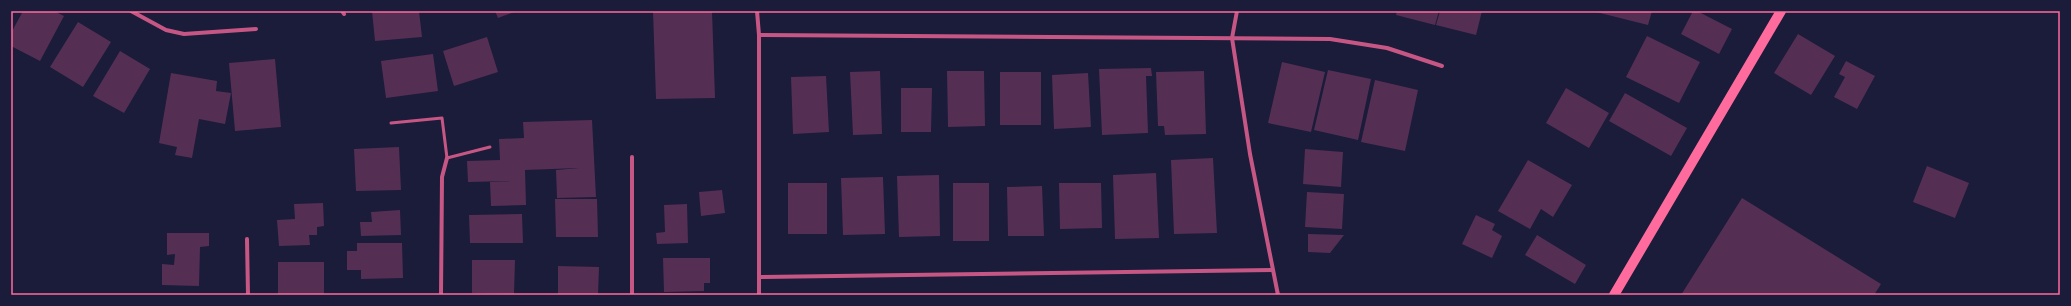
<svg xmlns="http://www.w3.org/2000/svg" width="2071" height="306" viewBox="0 0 2071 306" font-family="'Exo 2',sans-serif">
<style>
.building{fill:#542f53}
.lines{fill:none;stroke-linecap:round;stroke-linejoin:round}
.service{stroke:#c65784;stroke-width:3}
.minor{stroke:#c65784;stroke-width:4}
.primary{stroke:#ff6b9d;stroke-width:10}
.neatline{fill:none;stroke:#ff6b9d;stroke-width:1.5}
</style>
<rect width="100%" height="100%" fill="#1b1b3a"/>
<!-- building -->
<path class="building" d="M 23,11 L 54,11 L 64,16 L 40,61 L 11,46 L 11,33 Z
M 372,11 L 419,11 L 422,37 L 375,41 Z
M 495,11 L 517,11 L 498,18 Z
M 653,11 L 712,11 L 715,98 L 656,99 Z
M 1397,11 L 1439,11 L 1435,25 L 1396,15 Z
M 1440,11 L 1482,11 L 1476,35 L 1436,25 Z
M 1592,11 L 1652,11 L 1648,25 Z
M 1693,11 L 1697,11 L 1732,29 L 1719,54 L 1681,34 Z
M 78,22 L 111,42 L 83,87 L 50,67 Z
M 1798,34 L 1835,56 L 1811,95 L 1774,73 Z
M 1647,36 L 1700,62 L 1679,103 L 1626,77 Z
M 487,37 L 498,72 L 454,86 L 443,51 Z
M 120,51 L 150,69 L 124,113 L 93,96 Z
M 433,54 L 438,91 L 386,98 L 381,61 Z
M 275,59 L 281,127 L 235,131 L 229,63 Z
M 1846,61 L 1875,76 L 1857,109 L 1834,97 L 1845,77 L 1839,74 Z
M 1282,62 L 1325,72 L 1311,132 L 1268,123 Z
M 1151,68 L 1152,76 L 1146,76 L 1148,133 L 1102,135 L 1099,69 Z
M 1328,70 L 1371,79 L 1358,140 L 1314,130 Z
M 880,71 L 882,134 L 853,135 L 850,72 Z
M 947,71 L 984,71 L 985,126 L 948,127 Z
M 1204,71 L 1206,134 L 1165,135 L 1164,126 L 1158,126 L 1156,72 Z
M 1000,72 L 1041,72 L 1041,125 L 1000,125 Z
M 171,73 L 217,81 L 216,91 L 231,93 L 225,124 L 199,119 L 192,158 L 175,155 L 177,147 L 159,143 Z
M 1088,73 L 1091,127 L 1054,129 L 1052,75 Z
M 826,76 L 829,132 L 793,134 L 791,77 Z
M 1375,80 L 1418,90 L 1405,151 L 1361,142 Z
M 901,88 L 932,88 L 931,132 L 901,132 Z
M 1566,88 L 1609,113 L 1589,148 L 1546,123 Z
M 1625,93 L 1687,128 L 1671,156 L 1609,121 Z
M 592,120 L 596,197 L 557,198 L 556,170 L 579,168 L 525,170 L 526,205 L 491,206 L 490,182 L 514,181 L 468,182 L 467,161 L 500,160 L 499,139 L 524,138 L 523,122 Z
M 399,147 L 401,190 L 356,191 L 354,149 Z
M 1305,149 L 1343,152 L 1341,187 L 1303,184 Z
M 1213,158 L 1217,233 L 1174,234 L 1171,160 Z
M 1528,160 L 1572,185 L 1553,217 L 1541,209 L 1530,229 L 1498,211 Z
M 1927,166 L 1969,183 L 1955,218 L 1913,202 Z
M 1156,173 L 1159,238 L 1115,239 L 1113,175 Z
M 939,175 L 940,236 L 899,237 L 897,176 Z
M 883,177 L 885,234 L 843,235 L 841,178 Z
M 788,183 L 827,183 L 827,234 L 788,234 Z
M 953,183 L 989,183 L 989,241 L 953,241 Z
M 1059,183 L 1101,183 L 1102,228 L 1060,229 Z
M 1042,186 L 1044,236 L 1008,236 L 1007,187 Z
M 722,190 L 725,213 L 701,216 L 699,192 Z
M 1307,192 L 1344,194 L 1342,229 L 1305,227 Z
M 1742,198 L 1881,284 L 1874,295 L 1681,295 Z
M 555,199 L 597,199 L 598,237 L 556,237 Z
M 323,203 L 324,226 L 317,227 L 317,235 L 309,235 L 310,245 L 279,246 L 277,220 L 295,219 L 294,204 Z
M 687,204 L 688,243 L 657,244 L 656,233 L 665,232 L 664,205 Z
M 400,210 L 401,235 L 361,236 L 360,222 L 372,222 L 371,212 Z
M 522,214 L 523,243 L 470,243 L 469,215 Z
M 1476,215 L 1495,224 L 1492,230 L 1502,236 L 1492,258 L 1462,244 Z
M 167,233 L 209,233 L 209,246 L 200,247 L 199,286 L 162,285 L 162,264 L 174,265 L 175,254 L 167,255 Z
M 1308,234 L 1344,235 L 1330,253 L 1308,252 Z
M 1537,235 L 1586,265 L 1575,284 L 1525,255 Z
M 357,243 L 402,243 L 403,278 L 361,279 L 361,270 L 347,270 L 347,251 L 357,251 Z
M 663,258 L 710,258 L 710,283 L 704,283 L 704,291 L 664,292 Z
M 472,260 L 515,260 L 514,294 L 472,293 Z
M 278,262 L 324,262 L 324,295 L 278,295 Z
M 558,266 L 599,267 L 598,295 L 558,295 Z"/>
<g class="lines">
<!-- service -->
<path class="service" d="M 391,123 L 442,118 L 447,158 L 490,147"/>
<!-- minor -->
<path class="minor" d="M 131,11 L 166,30 L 184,34 L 256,29
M 342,11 L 344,14
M 757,11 L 759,35 L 759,295
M 1237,11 L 1232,38 L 1250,154 L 1278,295
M 759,35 L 1330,39 L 1387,48 L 1442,66
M 247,239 L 248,295
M 759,277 L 1273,270
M 441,295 L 442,177 L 447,158
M 632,295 L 632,157"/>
<!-- primary -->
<path class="primary" d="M 1614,295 L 1781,11"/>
</g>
<!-- border -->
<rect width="2071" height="306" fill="none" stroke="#1b1b3a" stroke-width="24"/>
<rect x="12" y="12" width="2047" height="282" class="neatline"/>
</svg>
